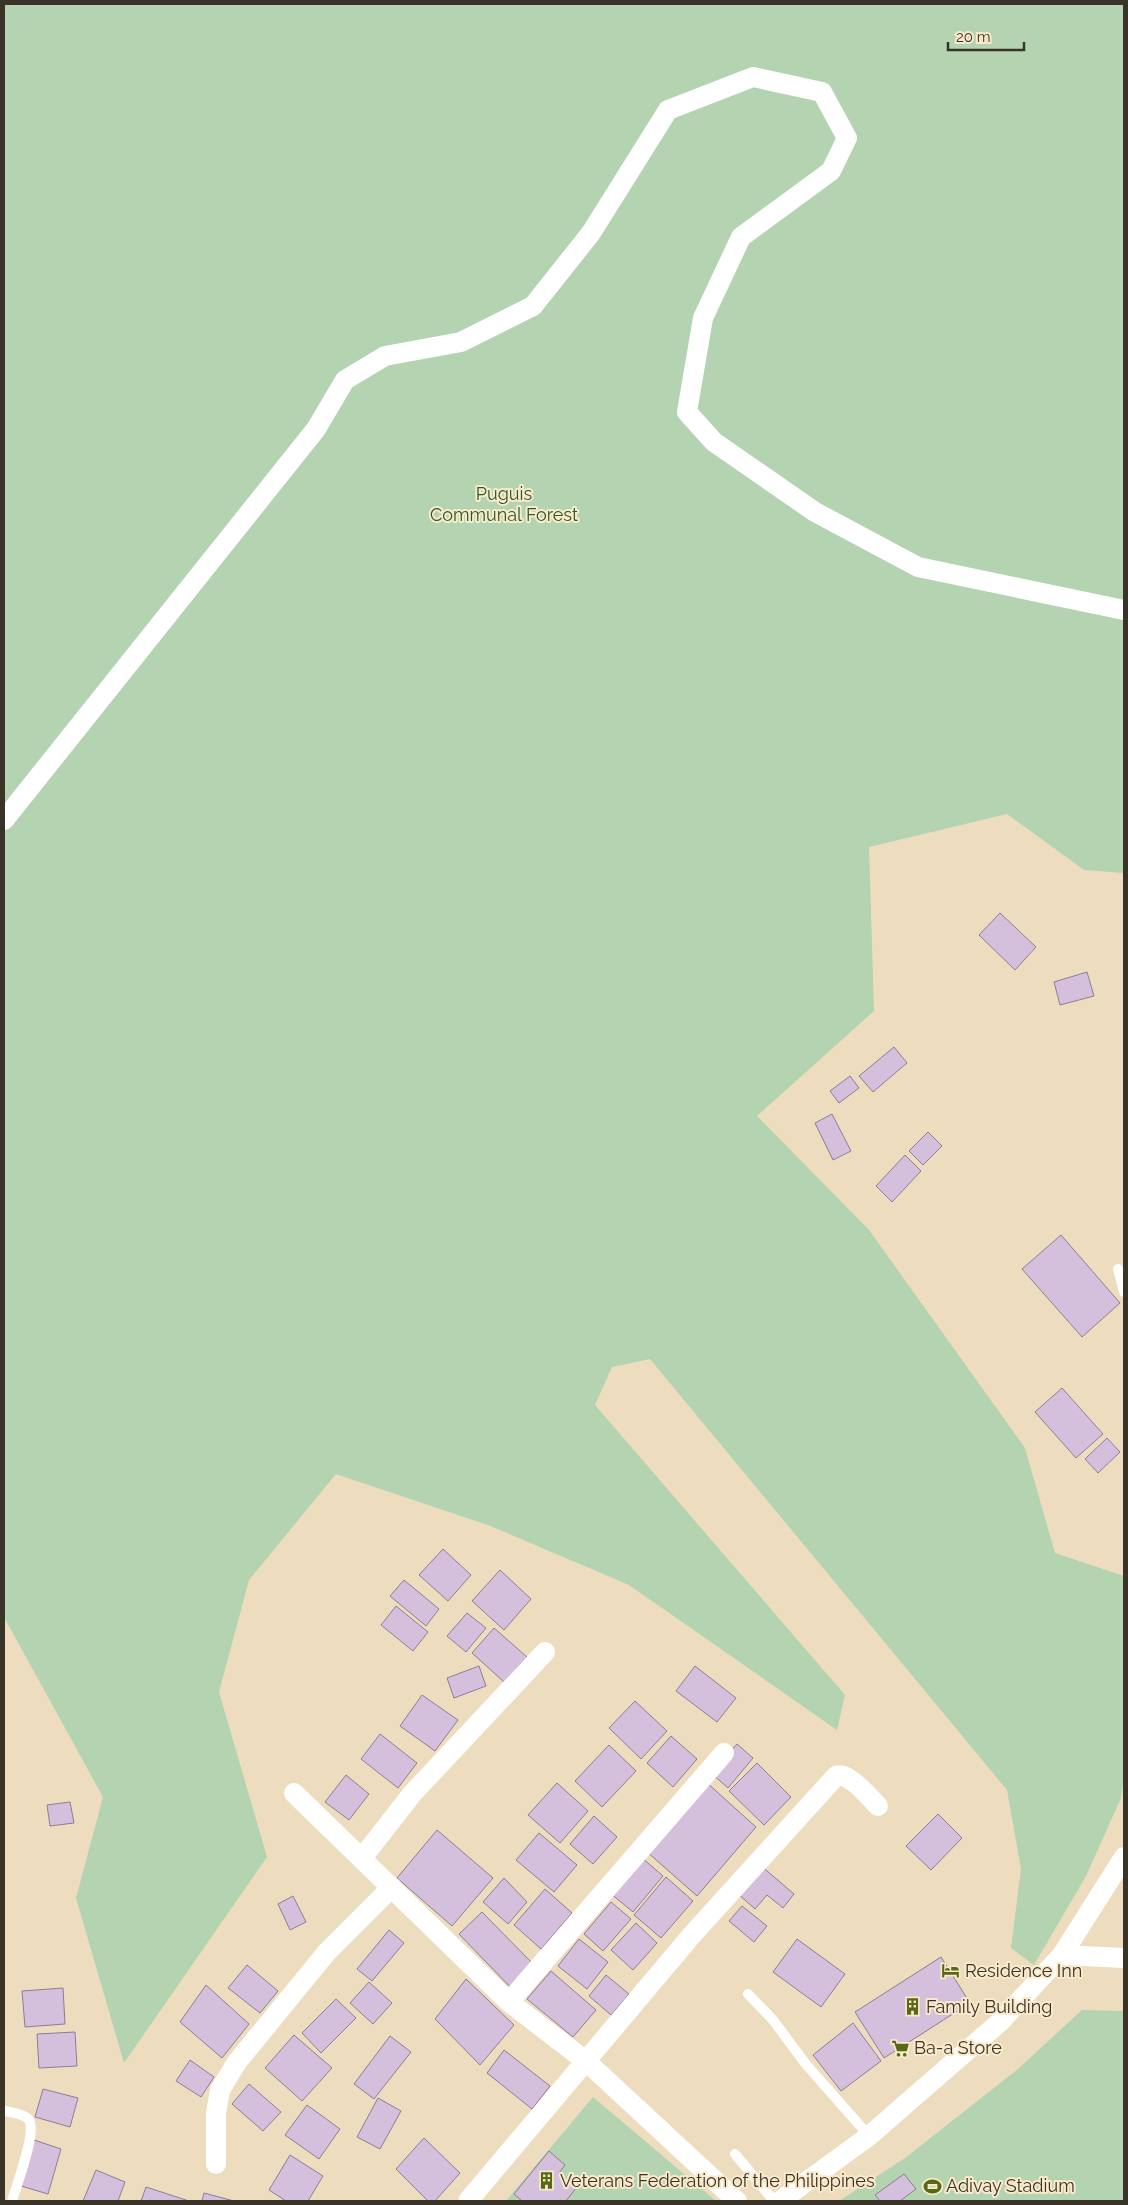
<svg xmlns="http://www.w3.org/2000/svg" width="1128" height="2205" viewBox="0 0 1128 2205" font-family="Raleway,sans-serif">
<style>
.green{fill:#b3d3b1}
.building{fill:#d4c0dc;stroke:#8e7c96}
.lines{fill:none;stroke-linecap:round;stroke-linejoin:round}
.lane{stroke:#fff;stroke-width:10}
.street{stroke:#fff;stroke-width:20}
.labels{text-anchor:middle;stroke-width:4;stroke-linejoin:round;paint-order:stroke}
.park-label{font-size:18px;fill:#295927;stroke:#faeacb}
.poi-label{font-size:18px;fill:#3a3428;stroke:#faeacb;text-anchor:start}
</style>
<rect width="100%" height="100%" fill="#edddbe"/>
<!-- green -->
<path class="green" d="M 4,4 L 1124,4 L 1124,873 L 1084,870 L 1007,814 L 869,847 L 874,1011 L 757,1116 L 869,1230 L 1025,1448 L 1055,1553 L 1124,1576 L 1124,1776 L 1121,1798 L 1086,1876 L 1034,1965 L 1011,1948 L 1021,1869 L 1007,1790 L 650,1359 L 612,1367 L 595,1405 L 845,1695 L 837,1730 L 629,1585 L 488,1525 L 336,1474 L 249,1580 L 219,1692 L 267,1857 L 124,2063 L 76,1898 L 103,1797 L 4,1617 Z
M 1082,2010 L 1124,2011 L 1124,2201 L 839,2201 L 905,2158 L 1018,2069 Z
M 593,2097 L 716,2201 L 506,2201 Z"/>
<!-- building -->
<path class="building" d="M 1000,913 L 1036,947 L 1015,970 L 979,935 Z
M 1087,972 L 1094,996 L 1060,1005 L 1054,982 Z
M 894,1047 L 907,1063 L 873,1092 L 859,1076 Z
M 850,1076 L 859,1088 L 839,1103 L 830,1091 Z
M 832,1114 L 851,1151 L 833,1160 L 815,1123 Z
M 928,1132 L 942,1146 L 923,1165 L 909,1151 Z
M 905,1155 L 921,1171 L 892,1202 L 876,1186 Z
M 1061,1235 L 1120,1303 L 1082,1337 L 1022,1269 Z
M 1062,1388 L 1103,1434 L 1076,1458 L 1035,1412 Z
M 1107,1438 L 1120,1452 L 1098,1473 L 1085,1459 Z
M 443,1549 L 471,1575 L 448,1601 L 419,1575 Z
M 500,1570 L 531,1599 L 504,1630 L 472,1601 Z
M 404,1580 L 439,1609 L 426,1626 L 390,1596 Z
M 396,1606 L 428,1632 L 413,1651 L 381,1625 Z
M 467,1613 L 486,1628 L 466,1652 L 447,1636 Z
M 494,1628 L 527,1657 L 504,1682 L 472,1653 Z
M 479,1666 L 486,1686 L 454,1698 L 447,1678 Z
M 695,1666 L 736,1698 L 717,1722 L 676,1691 Z
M 422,1695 L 458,1720 L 435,1751 L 400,1726 Z
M 635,1701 L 667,1731 L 641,1759 L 609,1728 Z
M 380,1734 L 417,1763 L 398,1788 L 361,1759 Z
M 671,1736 L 697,1759 L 673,1787 L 647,1763 Z
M 737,1744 L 753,1758 L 728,1788 L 711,1773 Z
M 609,1745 L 636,1771 L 602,1807 L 575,1781 Z
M 757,1763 L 791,1797 L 764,1825 L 729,1791 Z
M 346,1775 L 369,1794 L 349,1820 L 325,1802 Z
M 706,1782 L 756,1827 L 697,1896 L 646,1851 Z
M 557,1783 L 588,1811 L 560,1843 L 528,1815 Z
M 70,1802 L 74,1823 L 50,1826 L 47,1805 Z
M 938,1814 L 962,1838 L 931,1870 L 906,1846 Z
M 594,1816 L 617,1837 L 593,1864 L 570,1844 Z
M 437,1830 L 493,1878 L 452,1926 L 397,1878 Z
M 539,1833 L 577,1865 L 554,1892 L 516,1860 Z
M 641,1857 L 663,1876 L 633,1912 L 610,1893 Z
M 760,1865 L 794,1894 L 783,1908 L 767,1895 L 755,1909 L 737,1893 Z
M 666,1877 L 693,1901 L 661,1938 L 634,1915 Z
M 504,1878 L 527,1902 L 508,1924 L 483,1902 Z
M 545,1889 L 572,1913 L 541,1949 L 514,1925 Z
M 293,1896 L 306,1922 L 290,1930 L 278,1904 Z
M 611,1902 L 631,1919 L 603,1951 L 584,1934 Z
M 742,1906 L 767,1926 L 754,1942 L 729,1921 Z
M 482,1912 L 536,1967 L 513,1990 L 459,1934 Z
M 636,1923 L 657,1943 L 633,1970 L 611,1950 Z
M 389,1930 L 404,1943 L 372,1981 L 357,1969 Z
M 579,1939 L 608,1962 L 587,1989 L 558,1966 Z
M 797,1939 L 845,1974 L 821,2007 L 773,1972 Z
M 941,1957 L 970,2003 L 884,2058 L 855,2012 Z
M 247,1965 L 278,1991 L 260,2013 L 228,1988 Z
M 551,1971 L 596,2010 L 573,2037 L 527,1999 Z
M 606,1975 L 629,1994 L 611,2015 L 589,1996 Z
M 466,1979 L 514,2025 L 480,2065 L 435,2019 Z
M 369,1982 L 392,2003 L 373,2024 L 350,2003 Z
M 206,1985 L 249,2024 L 222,2058 L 180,2022 Z
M 63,1988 L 65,2024 L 25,2027 L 22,1991 Z
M 336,1999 L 356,2018 L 321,2053 L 302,2033 Z
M 853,2023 L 881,2061 L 841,2091 L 813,2055 Z
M 75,2032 L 77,2066 L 39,2068 L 37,2034 Z
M 294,2035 L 332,2068 L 302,2101 L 265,2068 Z
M 390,2036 L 411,2052 L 374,2099 L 354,2084 Z
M 504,2050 L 550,2086 L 532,2109 L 487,2073 Z
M 190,2060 L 214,2077 L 201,2097 L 176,2081 Z
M 249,2084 L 281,2112 L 263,2131 L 232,2104 Z
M 43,2089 L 78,2098 L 70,2127 L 35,2117 Z
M 378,2098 L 401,2111 L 380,2149 L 357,2137 Z
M 307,2105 L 340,2129 L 319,2159 L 285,2135 Z
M 424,2138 L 460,2173 L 435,2201 L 428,2201 L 396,2169 Z
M 34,2140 L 61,2149 L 48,2194 L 21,2186 Z
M 549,2151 L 565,2165 L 558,2174 L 576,2188 L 566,2201 L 522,2201 L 514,2194 Z
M 290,2155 L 323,2176 L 308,2201 L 286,2201 L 269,2190 Z
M 96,2170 L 125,2182 L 118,2201 L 83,2201 Z
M 904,2174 L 916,2189 L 900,2201 L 880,2201 L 875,2195 Z
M 146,2187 L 189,2201 L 141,2201 Z
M 204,2193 L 234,2201 L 202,2201 Z"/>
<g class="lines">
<!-- lane -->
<path class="lane" d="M 1118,1269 L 1124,1292
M 748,1994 L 773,2020 L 805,2063 L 869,2136
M 4,2111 C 11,2112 25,2114 29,2120 C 37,2133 16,2186 12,2201
M 735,2154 L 774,2201"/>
<!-- street -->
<path class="street" d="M 4,820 L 316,429 L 345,380 L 385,356 L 461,342 L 533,306 L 591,233 L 668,110 L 753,77 L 822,92 L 847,138 L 831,171 L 741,237 L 703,318 L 687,412 L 714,442 L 815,512 L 918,567 L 1124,610
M 294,1793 L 509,2002 L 587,2062 L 737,2201
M 362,1858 L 412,1794 L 545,1652
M 1062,1955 L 1124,1958
M 509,2002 L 724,1753
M 216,2164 L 216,2113 L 220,2090 L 237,2062 L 327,1952 L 392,1887
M 468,2201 L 691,1936 L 836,1776 C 848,1771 869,1797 878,1806
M 780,2201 L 869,2136 L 1000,2022 L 1062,1955 L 1124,1857"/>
</g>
<!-- icons -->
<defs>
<symbol id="hotel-bare" viewBox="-9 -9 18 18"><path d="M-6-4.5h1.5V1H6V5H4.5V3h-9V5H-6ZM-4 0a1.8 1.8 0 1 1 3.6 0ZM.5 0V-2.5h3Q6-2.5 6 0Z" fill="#566915" stroke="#faeacb" stroke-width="2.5" paint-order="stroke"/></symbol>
<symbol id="building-bare" viewBox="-9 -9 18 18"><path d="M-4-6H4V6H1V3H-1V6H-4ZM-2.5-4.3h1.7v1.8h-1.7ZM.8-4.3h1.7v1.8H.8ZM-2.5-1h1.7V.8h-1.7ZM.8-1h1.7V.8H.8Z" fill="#566915" stroke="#faeacb" stroke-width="2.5" paint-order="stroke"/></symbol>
<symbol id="supermarket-bare" viewBox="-9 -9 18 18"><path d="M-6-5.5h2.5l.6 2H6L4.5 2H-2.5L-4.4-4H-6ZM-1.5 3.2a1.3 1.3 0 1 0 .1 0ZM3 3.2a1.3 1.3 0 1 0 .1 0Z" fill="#566915" stroke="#faeacb" stroke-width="2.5" paint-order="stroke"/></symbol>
<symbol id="stadium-bare" viewBox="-9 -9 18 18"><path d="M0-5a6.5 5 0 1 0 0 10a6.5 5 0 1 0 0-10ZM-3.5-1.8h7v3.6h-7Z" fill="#566915" stroke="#faeacb" stroke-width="2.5" paint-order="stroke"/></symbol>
</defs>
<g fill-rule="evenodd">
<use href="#hotel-bare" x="938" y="1958" width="25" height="25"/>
<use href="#building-bare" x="900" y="1994" width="25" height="25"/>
<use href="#supermarket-bare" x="888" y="2036" width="25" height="25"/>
<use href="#building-bare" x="534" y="2168" width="25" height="25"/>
<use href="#stadium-bare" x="920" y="2174" width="25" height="25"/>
</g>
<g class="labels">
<!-- park labels -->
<g class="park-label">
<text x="504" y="500">Puguis<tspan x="504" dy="21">Communal Forest</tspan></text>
</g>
<!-- poi labels -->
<g class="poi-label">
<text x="965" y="1977">Residence Inn</text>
<text x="926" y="2013">Family Building</text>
<text x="914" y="2054">Ba-a Store</text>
<text x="560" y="2187">Veterans Federation of the Philippines</text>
<text x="946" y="2192">Adivay Stadium</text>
</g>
</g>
<!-- border -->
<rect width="1128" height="2205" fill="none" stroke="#3a3428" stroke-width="10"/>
<!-- scale -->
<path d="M948 42v8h76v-8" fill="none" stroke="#3a3428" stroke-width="2.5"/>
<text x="956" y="42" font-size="15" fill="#3a3428" stroke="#faeacb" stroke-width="4" paint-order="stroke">20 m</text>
</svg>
